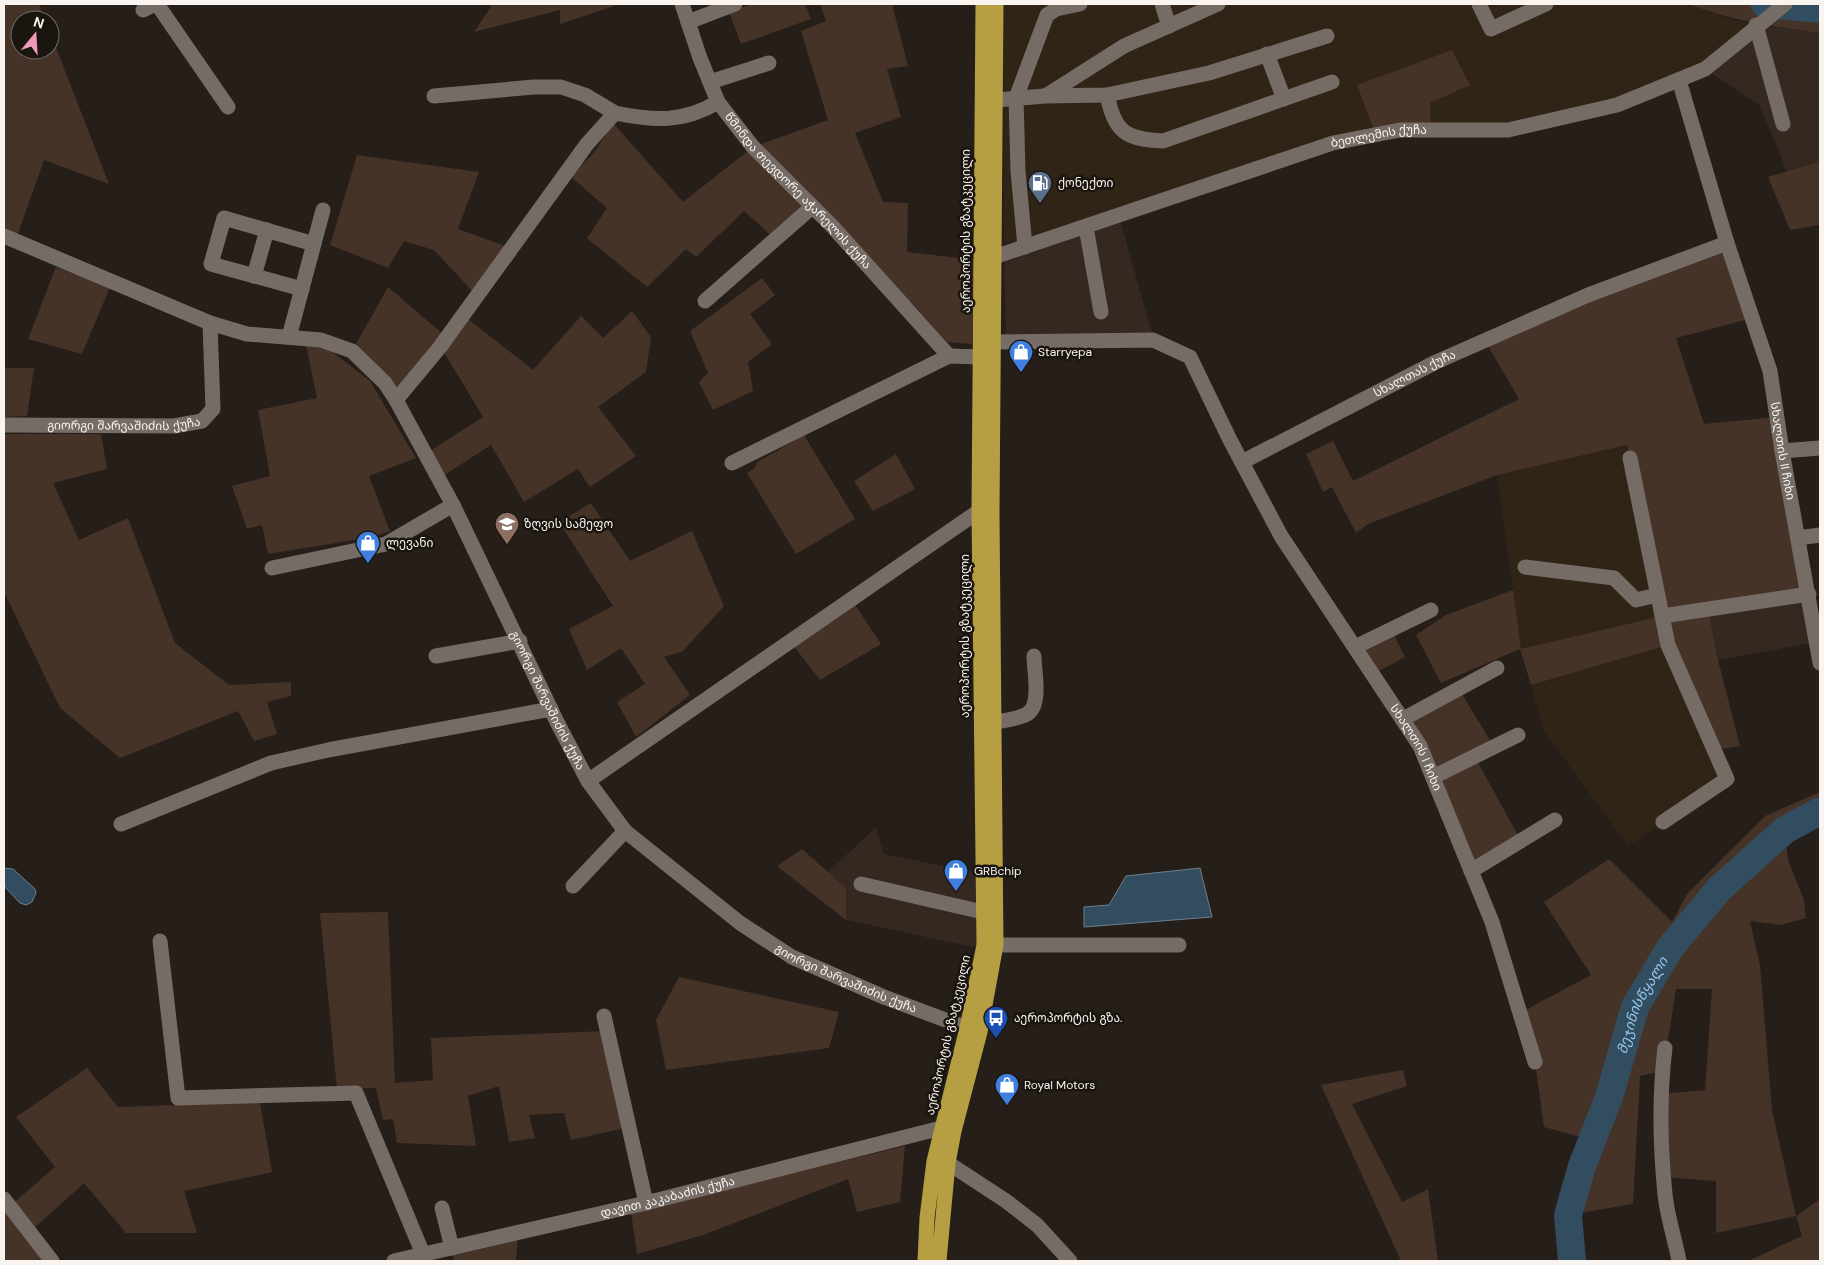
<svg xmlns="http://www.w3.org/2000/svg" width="1824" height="1265" viewBox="0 0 1824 1265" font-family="'DM Sans','Noto Sans Georgian',sans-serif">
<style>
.built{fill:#342820}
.industrial{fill:#302416}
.green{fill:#463327}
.water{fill:#334d60;stroke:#6e7f8b}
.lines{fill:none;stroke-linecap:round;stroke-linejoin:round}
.river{stroke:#334d60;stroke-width:28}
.minor{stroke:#756c66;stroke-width:15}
.highway{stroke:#b69e42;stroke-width:15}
.labels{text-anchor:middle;stroke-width:5;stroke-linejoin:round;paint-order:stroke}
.street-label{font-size:12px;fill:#f9f4f0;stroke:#1b1510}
.poi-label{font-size:12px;fill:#f9f4f0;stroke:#1b1510;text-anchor:start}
.water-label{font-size:14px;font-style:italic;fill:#95c8ed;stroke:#1b1510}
</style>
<rect width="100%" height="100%" fill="#251e19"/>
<!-- built -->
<path class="built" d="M 1756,25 L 1820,33 L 1820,162 L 1787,172 L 1760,106 L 1705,69 Z
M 1119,216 L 1154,340 L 1006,335 L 1004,258 Z
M 1809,594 L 1817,642 L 1718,660 L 1708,609 Z
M 876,827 L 884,854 L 979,873 L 978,948 L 846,920 L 846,888 L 828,872 Z"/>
<!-- industrial -->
<path class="industrial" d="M 1003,4 L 1688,4 L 1723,17 L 1756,25 L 1705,69 L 1617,105 L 1508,130 L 1431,130 L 1429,103 L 1452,51 L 1376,135 L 1025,247 L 1004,240 Z
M 1627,445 L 1662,616 L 1521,649 L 1497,475 Z
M 1668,645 L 1727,779 L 1628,846 L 1543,730 L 1531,685 Z"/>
<!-- green -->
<path class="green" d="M 4,4 L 39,4 L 45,20 L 20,20 L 20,50 L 50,50 L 50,32 L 109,184 L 44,160 L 17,236 L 4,230 Z
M 493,4 L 613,4 L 614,6 L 560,24 L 560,10 L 474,32 Z
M 752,4 L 805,4 L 811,19 L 741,44 L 729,12 Z
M 820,4 L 892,4 L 908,66 L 887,69 L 901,117 L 855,133 L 883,202 L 908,203 L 907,252 L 976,260 L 972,344 L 947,342 L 911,302 L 903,305 L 753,147 L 828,120 L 801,31 L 826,21 Z
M 1688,4 L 1820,4 L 1820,33 C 1773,27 1733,21 1688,4 Z
M 1452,50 L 1470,85 L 1430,103 L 1431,130 L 1376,135 L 1357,85 Z
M 613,123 L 683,202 L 749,150 L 804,209 L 774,238 L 744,211 L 696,257 L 686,249 L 647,287 L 587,238 L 607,208 L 570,176 L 594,153 Z
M 357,155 L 479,172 L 458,229 L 508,247 L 474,293 L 434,250 L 404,241 L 388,268 L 330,245 Z
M 1820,162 L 1820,225 L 1790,230 L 1768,177 Z
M 1727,243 L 1753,318 L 1676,338 L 1704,424 L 1777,417 L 1809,594 L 1708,609 L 1718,660 L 1740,746 L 1714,750 L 1668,645 L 1531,685 L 1520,649 L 1441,683 L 1416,635 L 1446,615 L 1513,590 L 1521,649 L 1662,616 L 1627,445 L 1497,475 L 1368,524 L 1356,533 L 1332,487 L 1323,492 L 1306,454 L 1333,441 L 1353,481 L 1519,399 L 1485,341 Z
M 56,267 L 110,287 L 82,354 L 28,339 Z
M 762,278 L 775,295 L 750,314 L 772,344 L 748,362 L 753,391 L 713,410 L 699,382 L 708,373 L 690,331 Z
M 388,287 L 444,335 L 403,388 L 393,389 L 356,344 Z
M 632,311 L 651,337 L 646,372 L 598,407 L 636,456 L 590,487 L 578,469 L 524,502 L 491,445 L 443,476 L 430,451 L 483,417 L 442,349 L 467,318 L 533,370 L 581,316 L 603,338 Z
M 306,344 L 330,350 L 370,381 L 416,458 L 369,476 L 390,531 L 373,537 L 268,554 L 262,525 L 247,529 L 232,486 L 270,476 L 258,410 L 317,398 Z
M 4,368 L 34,368 L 27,416 L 4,417 Z
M 4,434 L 101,434 L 107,469 L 53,483 L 79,540 L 128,518 L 175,643 L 229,685 L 291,682 L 291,696 L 267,702 L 277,734 L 254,741 L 238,711 L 120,758 L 60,708 L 4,592 Z
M 804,435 L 855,519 L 796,554 L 747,473 L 755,468 L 756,463 Z
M 896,454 L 915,489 L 873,511 L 854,481 Z
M 591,503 L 630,561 L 692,531 L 724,606 L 683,651 L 664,657 L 690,695 L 636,737 L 617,702 L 645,684 L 621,648 L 587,670 L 569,629 L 613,606 L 559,522 Z
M 854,603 L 881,644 L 820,680 L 793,645 Z
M 1391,629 L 1405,657 L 1373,674 L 1355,647 Z
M 1459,689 L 1494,747 L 1475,757 L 1521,841 L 1471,871 L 1403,719 Z
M 1820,792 L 1820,811 L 1785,830 L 1788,860 L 1804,900 L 1806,918 L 1781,925 L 1750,921 L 1760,965 L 1772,1110 L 1796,1216 L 1820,1199 L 1820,1261 L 1748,1261 L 1802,1236 L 1796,1216 L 1716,1233 L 1716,1181 L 1664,1177 L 1660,1094 L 1705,1090 L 1712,989 L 1676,989 L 1663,1071 L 1640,1076 L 1633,1204 L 1568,1215 L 1582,1166 L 1592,1140 L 1544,1127 L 1535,1062 L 1520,1013 L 1591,975 L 1544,902 L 1609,859 L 1672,922 L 1687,894 L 1765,816 Z
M 802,849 L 846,888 L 846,920 L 777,866 Z
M 388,912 L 395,1083 L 433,1080 L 431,1038 L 606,1031 L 625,1128 L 571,1140 L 564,1113 L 529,1115 L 535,1138 L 509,1142 L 499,1086 L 468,1096 L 476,1146 L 397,1143 L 393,1119 L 383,1120 L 376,1088 L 337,1089 L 320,913 Z
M 679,977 L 839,1012 L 829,1048 L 666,1070 L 656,1020 Z
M 87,1068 L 118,1107 L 260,1102 L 272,1172 L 184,1191 L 197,1233 L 126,1233 L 84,1183 L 30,1232 L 52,1261 L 4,1261 L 4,1199 L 10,1206 L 55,1167 L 16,1117 Z
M 1403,1070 L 1407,1086 L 1352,1104 L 1402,1202 L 1428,1189 L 1438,1261 L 1401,1261 L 1321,1085 Z
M 905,1146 L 900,1202 L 857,1212 L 848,1179 L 703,1235 L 637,1254 L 631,1212 Z
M 518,1236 L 516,1261 L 454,1261 L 452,1252 Z"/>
<!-- water -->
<path class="water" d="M 4,868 L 13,869 L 35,889 L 36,893 L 32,902 L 26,905 L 20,903 L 4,886 Z
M 1200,868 L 1212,917 L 1084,927 L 1084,907 L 1109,905 L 1126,876 Z"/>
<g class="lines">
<!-- river -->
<g class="river">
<path d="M 1765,4 L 1820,9"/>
<path id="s1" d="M 1572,1261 L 1568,1215 L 1582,1166 L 1609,1097 L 1635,1007 L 1670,948 L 1719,889 L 1785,830 L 1820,811"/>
</g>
<!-- minor -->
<g class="minor">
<path d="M 157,4 L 228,107"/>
<path id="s2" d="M 682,4 L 700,58 L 718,102 L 753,147 L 832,226 L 949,356"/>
<path d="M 1162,4 L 1169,26"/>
<path d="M 1479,4 L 1491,29 L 1546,4"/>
<path d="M 143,10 L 155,4"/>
<path d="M 688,22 L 735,4"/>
<path d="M 1756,25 L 1783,124"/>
<path d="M 1267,54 L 1284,99"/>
<path id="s3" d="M 1679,80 L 1727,243 L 1770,371 L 1782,451 L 1820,663"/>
<path d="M 710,82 L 769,63"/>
<path d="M 1047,95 L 1124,46 L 1218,4"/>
<path d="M 1107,95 C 1115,133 1126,139 1163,141 L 1332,82"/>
<path d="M 434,96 L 534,87 L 561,87 L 585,95 L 615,113"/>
<path d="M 996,100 L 1045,96 L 1107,95 L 1209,73 L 1327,36"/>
<path d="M 1086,227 L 1101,312"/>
<path id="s4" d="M 4,236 L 210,323 L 247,334 L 321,340 L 352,351 L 385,383 L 396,400 L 453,505 L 557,722 L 588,781 L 625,831 L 740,923 L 792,957 L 884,997 L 967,1028"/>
<path d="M 1025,247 L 1018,171 L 1016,98 L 1047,15 L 1056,9 L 1080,4"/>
<path id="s5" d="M 994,257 L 1333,143 L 1400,130 L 1508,130 L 1617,105 L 1705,69 L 1785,4"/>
<path d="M 254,276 L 267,230"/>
<path d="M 302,289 L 211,264 L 224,218 L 314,244"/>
<path d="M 705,301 L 812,207"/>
<path d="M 289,337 L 323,210"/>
<path id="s6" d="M 994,342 L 1153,340 L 1190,357 L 1230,440 L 1281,536 L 1420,746 L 1492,922 L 1535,1062"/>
<path d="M 396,400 L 440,347 L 587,144 L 615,113 C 654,121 683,123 718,102"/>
<path id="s7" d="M 4,425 L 174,426 L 202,421 L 213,409 L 210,323"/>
<path d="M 1782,451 L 1820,448"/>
<path d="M 1630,458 L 1668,645 L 1727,779 L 1663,822"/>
<path id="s8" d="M 1242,462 L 1436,362 L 1588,295 L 1727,243"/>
<path d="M 732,463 L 949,356 L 981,357"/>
<path d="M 1798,538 L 1820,535"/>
<path d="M 1525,567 L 1614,578 L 1636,600 L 1657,595"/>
<path d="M 272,568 L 386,544 L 453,505"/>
<path d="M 1662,616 L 1809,594"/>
<path d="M 1355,647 L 1431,610"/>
<path d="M 436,656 L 520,641"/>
<path d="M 1403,719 L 1497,668"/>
<path d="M 996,722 C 1005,720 1018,719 1027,714 C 1042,705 1034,671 1034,656"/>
<path d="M 1433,777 L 1518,735"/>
<path d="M 588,781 L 979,511"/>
<path d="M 121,824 L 271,763 L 328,750 L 551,709"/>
<path d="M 1471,871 L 1555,820"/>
<path d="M 861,884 L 983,912"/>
<path d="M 573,886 L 625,831"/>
<path d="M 160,941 L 178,1098 L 356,1093 L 423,1254"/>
<path d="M 996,945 L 1179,945"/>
<path d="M 604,1016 L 646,1203"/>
<path d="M 1665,1048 C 1659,1097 1660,1145 1665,1194 C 1667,1216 1675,1239 1679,1261"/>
<path d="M 948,1163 L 1006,1201 L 1037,1225 L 1070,1261"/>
<path d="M 4,1199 L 52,1261"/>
<path d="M 442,1208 L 452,1248"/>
<path id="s9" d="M 394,1261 L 646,1203 L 941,1128"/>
</g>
<!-- highway -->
<path class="highway" d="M 925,1261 L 927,1218 L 934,1161 L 967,1028 L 984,945 L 979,511 L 983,4
M 939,1261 L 948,1163 L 954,1131 L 980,1032 L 996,945 L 992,513 L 996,4"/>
</g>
<!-- icons -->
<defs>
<symbol id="fuel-pin" viewBox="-11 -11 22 30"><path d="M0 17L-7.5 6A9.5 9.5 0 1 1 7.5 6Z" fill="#5c6f8a" stroke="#1b1510"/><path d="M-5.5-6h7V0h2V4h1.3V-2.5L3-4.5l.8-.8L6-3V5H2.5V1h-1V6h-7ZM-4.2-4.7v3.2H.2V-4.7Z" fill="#fff"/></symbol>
<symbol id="shop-pin" viewBox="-11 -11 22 30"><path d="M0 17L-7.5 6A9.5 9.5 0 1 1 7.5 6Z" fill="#3f7fe0" stroke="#1b1510"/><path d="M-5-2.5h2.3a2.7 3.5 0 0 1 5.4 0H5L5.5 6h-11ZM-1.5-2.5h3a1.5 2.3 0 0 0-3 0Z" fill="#fff"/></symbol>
<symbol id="school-pin" viewBox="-11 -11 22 30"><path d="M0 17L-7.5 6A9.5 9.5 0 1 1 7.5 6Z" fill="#8d6e63" stroke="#1b1510"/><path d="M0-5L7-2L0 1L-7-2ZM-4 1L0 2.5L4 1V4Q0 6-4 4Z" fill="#fff"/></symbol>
<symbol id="bus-pin" viewBox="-11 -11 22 30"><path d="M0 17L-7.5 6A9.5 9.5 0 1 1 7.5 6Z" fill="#1a4fb4" stroke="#1b1510"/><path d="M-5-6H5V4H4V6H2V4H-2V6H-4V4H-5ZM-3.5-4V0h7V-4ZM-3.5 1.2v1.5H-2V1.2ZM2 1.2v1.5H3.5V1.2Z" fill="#fff"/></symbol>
</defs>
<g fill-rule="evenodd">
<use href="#fuel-pin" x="1026" y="169" width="28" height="38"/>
<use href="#shop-pin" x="1007" y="338" width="28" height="38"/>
<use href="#school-pin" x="493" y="510" width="28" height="38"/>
<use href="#shop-pin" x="354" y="529" width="28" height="38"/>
<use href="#shop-pin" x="942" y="857" width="28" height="38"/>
<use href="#bus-pin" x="982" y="1004" width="28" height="38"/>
<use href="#shop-pin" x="993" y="1071" width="28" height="38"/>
</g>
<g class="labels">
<!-- street labels -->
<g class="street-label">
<text dy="4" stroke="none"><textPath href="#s5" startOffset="404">ბეთლემის ქუჩა</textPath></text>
<text dy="4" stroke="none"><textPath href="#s2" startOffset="224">წმინდა თევდორე აჭარელის ქუჩა</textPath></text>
<text transform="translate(966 231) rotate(-90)" y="4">აეროპორტის გზატკეცილი</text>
<text dy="4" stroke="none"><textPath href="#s8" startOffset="194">სხალთას ქუჩა</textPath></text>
<text dy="4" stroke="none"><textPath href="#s7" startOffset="120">გიორგი შარვაშიძის ქუჩა</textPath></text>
<text dy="4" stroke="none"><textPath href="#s3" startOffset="386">სხალთის II ჩიხი</textPath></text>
<text transform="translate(965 636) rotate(-90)" y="4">აეროპორტის გზატკეცილი</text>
<text dy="4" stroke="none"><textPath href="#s4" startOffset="772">გიორგი შარვაშიძის ქუჩა</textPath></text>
<text dy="4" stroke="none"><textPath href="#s6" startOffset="652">სხალთის I ჩიხი</textPath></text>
<text dy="4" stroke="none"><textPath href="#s4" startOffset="1192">გიორგი შარვაშიძის ქუჩა</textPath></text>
<text transform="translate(948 1035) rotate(-77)" y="4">აეროპორტის გზატკეცილი</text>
<text dy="4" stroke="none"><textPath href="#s9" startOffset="281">დავით კაკაბაძის ქუჩა</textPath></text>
</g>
<!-- poi labels -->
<g class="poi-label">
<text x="1058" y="187">ქონექთი</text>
<text x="1038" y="356">Starryepa</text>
<text x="524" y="528">ზღვის სამეფო</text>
<text x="386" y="547">ლევანი</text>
<text x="974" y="875">GRBchip</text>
<text x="1014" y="1022">აეროპორტის გზა.</text>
<text x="1024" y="1089">Royal Motors</text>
</g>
<!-- water labels -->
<g class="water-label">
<text dy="5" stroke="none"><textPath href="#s1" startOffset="269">მეჯინისწყალი</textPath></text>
</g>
</g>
<!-- border -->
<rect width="1824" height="1265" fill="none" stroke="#f9f4f0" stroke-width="10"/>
<!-- north arrow -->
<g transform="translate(35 35) rotate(18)"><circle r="24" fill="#1b1510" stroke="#746e6a"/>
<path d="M0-4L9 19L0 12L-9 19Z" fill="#f09ab7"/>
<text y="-8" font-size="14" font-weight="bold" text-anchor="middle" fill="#f9f4f0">N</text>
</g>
</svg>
